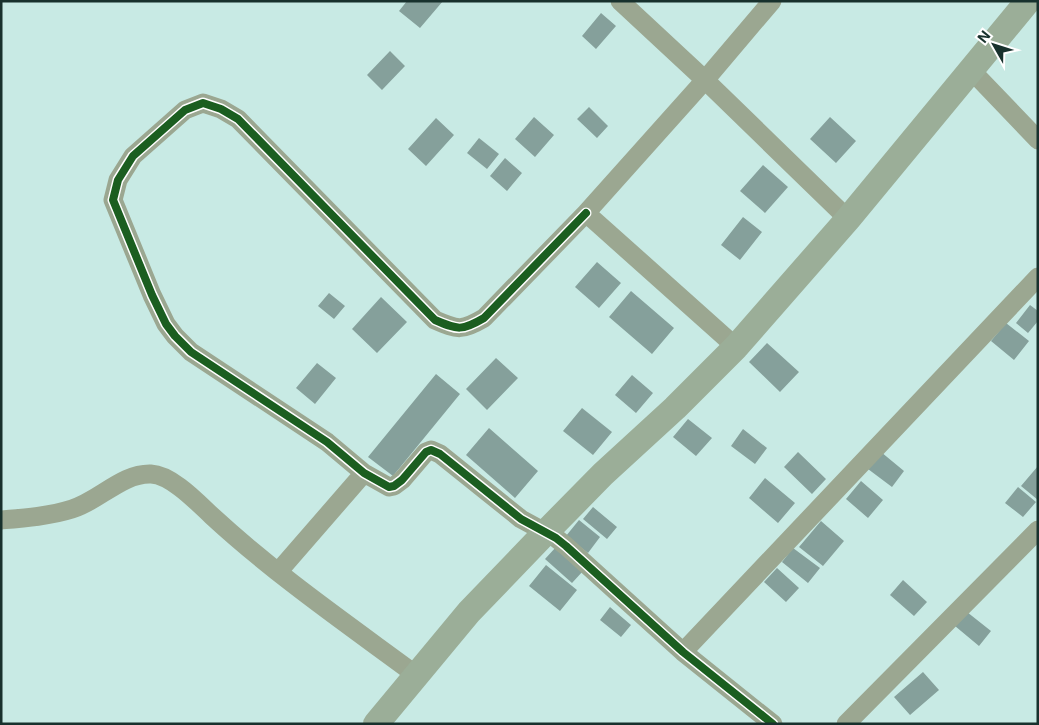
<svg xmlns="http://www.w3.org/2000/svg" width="1039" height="725" viewBox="0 0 1039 725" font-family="Inter,sans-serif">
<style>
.building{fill:#85a09b}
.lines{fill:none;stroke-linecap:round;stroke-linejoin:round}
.street{stroke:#9ba791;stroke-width:19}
.secondary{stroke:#9bae98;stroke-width:26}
.cycleway-casing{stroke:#fff;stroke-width:11}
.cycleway{stroke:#1b5e20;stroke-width:8}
</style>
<rect width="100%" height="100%" fill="#c8eae4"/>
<!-- building -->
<path class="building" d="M 407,1 L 443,1 L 420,28 L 399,11 Z
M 601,13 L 616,26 L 596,49 L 582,36 Z
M 390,51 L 405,66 L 382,90 L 367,75 Z
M 589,107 L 608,126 L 597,138 L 577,119 Z
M 534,117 L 554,135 L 535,157 L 515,139 Z
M 830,117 L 856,141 L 836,163 L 810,139 Z
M 436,118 L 454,135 L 426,166 L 408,149 Z
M 479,138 L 499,154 L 487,169 L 467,153 Z
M 505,158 L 522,173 L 507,191 L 490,176 Z
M 763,165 L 788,187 L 765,213 L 740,191 Z
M 743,217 L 762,232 L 740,260 L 721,245 Z
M 597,262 L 621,283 L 599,308 L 575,287 Z
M 631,291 L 674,328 L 652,354 L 609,317 Z
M 329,293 L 345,306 L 334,319 L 318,306 Z
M 381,297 L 407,322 L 377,353 L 352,329 Z
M 1030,305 L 1038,311 L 1038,321 L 1028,333 L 1016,323 Z
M 1006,323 L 1029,341 L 1014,360 L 991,341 Z
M 767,343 L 799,372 L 780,392 L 749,362 Z
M 496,358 L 518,378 L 487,410 L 466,389 Z
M 317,363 L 336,378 L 315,404 L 296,388 Z
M 436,374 L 460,394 L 393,476 L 368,457 Z
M 632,375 L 653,393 L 636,413 L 615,395 Z
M 582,408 L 612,432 L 593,455 L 563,431 Z
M 688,419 L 712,438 L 696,456 L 673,437 Z
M 489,428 L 538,471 L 515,498 L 466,455 Z
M 743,429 L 767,448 L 755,464 L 731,446 Z
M 798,452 L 826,479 L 812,494 L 784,467 Z
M 881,452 L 904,471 L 892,487 L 868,469 Z
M 1038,466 L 1038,500 L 1021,486 Z
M 765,478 L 795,503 L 778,523 L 749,498 Z
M 861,481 L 883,500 L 868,518 L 846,499 Z
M 1018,487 L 1036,502 L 1023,517 L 1005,503 Z
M 593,507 L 617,527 L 607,539 L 583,519 Z
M 579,520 L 600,537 L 588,553 L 566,536 Z
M 821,521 L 844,541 L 823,566 L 799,547 Z
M 556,547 L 583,571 L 572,583 L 545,559 Z
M 793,548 L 820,568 L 808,583 L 782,562 Z
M 546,565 L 577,590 L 560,611 L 529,586 Z
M 777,568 L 799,588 L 786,602 L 764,582 Z
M 903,580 L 927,602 L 914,616 L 890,595 Z
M 610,607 L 631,625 L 621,637 L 600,620 Z
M 967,612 L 991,631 L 979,646 L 955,626 Z
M 923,672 L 939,690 L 910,715 L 894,697 Z"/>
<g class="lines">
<!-- street -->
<path class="street" d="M 620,1 L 705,80 L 848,219
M 971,70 L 1038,140
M 586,213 L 484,318 C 462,331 458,330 435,320 L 238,119 L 221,109 L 203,103 L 185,110 L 133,156 L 118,180 L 113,200 L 152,295 L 166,324 L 175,336 L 191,352 L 327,442 L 364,473 L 389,487 L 394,486 L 402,480 L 426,452 L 431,450 L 440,454 L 521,519 L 556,538 L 566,546 L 683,652 L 773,724
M 736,347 L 586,213 L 705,80 L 772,1
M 1,520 C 25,518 50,516 72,509 C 99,501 122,473 151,474 C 172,475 198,503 212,516 C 276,575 347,624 416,675
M 278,572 L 364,473
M 683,652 L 1038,277
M 846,724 L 1038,530"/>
<!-- secondary -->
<path class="secondary" d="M 376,724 L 469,612 L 545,533 L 603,474 L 675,408 L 736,347 L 848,219 L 1028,1"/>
<defs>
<path id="cycleway" d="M 586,213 L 484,318 C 462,331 458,330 435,320 L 238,119 L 221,109 L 203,103 L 185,110 L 133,156 L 118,180 L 113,200 L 152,295 L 166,324 L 175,336 L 191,352 L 327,442 L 364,473 L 389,487 L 394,486 L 402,480 L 426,452 L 431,450 L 440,454 L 521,519 L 556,538 L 566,546 L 683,652 L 773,724"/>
</defs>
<!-- cycleway casing -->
<use href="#cycleway" class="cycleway-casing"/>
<!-- cycleway -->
<use href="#cycleway" class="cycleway"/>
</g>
<!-- border -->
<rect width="1039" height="725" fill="none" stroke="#18312d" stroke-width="5"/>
<!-- north arrow -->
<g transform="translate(994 45) rotate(309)" stroke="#ffffff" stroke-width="4" paint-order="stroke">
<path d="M0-4L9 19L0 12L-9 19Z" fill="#18312d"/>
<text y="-8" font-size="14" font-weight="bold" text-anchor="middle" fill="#18312d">N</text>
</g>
</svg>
